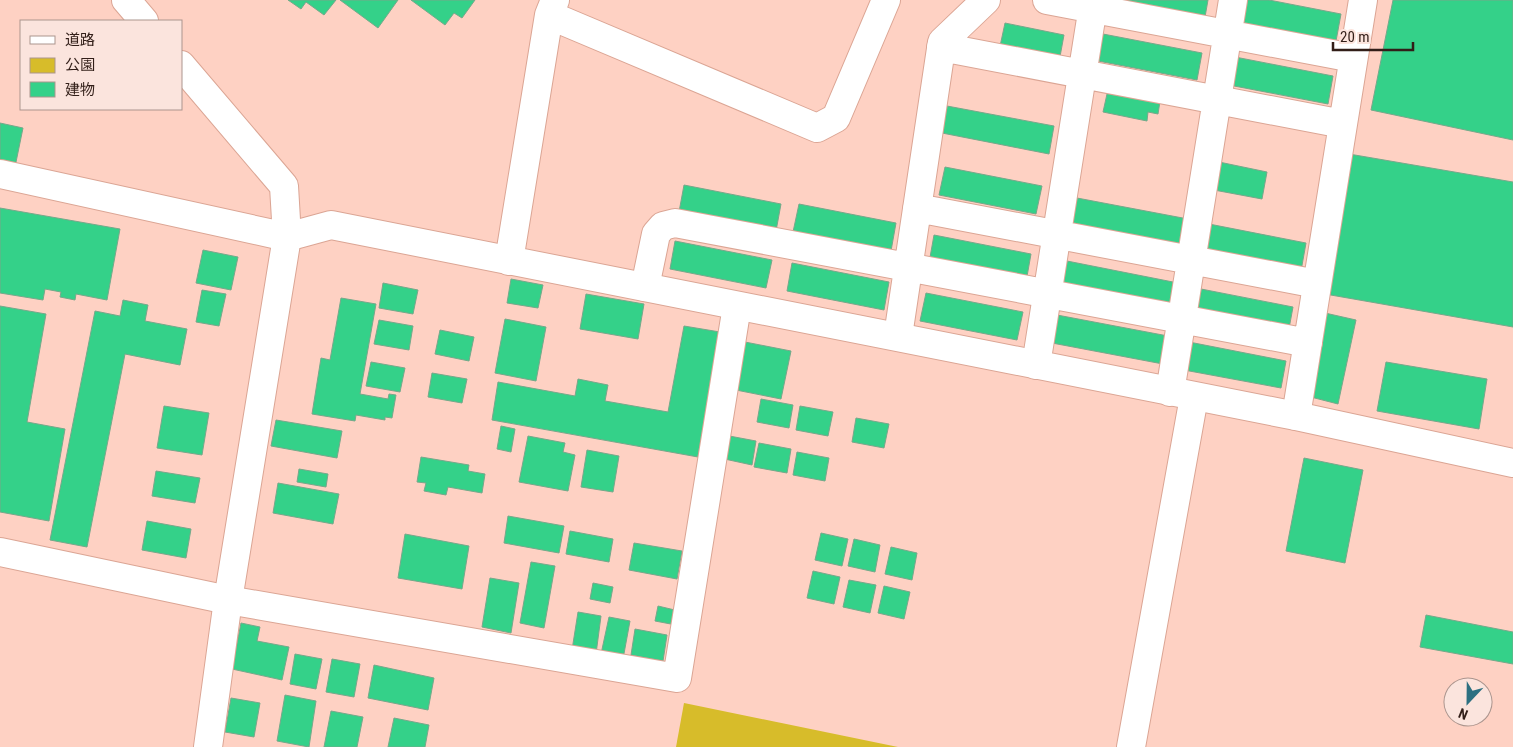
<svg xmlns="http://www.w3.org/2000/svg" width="1513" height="747" viewBox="0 0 1513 747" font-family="'Roboto Condensed','Noto Sans JP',sans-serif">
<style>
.green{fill:#d7bc2a}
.building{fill:#34d189;stroke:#76a88a}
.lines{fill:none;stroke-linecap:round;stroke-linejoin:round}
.minor-casing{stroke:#dba594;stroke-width:30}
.tertiary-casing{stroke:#dba594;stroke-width:30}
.minor{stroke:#fff;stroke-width:28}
.tertiary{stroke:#fff;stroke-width:28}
</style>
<rect width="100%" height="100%" fill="#fed1c3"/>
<!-- green -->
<path class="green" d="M 684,703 L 898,747 L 676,747 Z"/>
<!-- building -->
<path class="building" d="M 288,0 L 336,0 L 324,15 L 306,2 L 301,9 Z
M 340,0 L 398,0 L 378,28 Z
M 411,0 L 475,0 L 462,18 L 454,13 L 445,25 Z
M 1118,0 L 1208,0 L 1205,17 Z
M 1242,0 L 1269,0 L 1341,14 L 1336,41 L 1238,22 Z
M 1393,0 L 1513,0 L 1513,140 L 1371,110 Z
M 1005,23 L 1064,35 L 1059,62 L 999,51 Z
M 1103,34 L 1202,53 L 1197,80 L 1098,61 Z
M 1235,57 L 1333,76 L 1328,104 L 1229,85 Z
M 1109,85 L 1161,95 L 1158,114 L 1148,112 L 1147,121 L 1103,112 Z
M 947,106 L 1054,126 L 1049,154 L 942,133 Z
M 0,123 L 23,128 L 15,167 L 0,163 Z
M 1349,154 L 1513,182 L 1513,327 L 1325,294 Z
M 1219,162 L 1267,172 L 1262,199 L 1214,190 Z
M 945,167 L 1042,186 L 1036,214 L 939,195 Z
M 684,185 L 781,204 L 776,231 L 679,212 Z
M 1077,198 L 1188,219 L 1182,247 L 1072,225 Z
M 799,204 L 896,223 L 891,251 L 793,232 Z
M 0,208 L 120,229 L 107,300 L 76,294 L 75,300 L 60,297 L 61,292 L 45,289 L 43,300 L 0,293 Z
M 1209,224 L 1306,243 L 1301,271 L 1204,252 Z
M 934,235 L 1031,254 L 1026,282 L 929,263 Z
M 675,241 L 772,260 L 766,288 L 670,269 Z
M 203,250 L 238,257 L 231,290 L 196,283 Z
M 1067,261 L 1178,283 L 1173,310 L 1062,289 Z
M 792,263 L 889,282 L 884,310 L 787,291 Z
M 511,279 L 543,285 L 538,308 L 507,303 Z
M 383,283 L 418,290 L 413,314 L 379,308 Z
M 1196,288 L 1293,307 L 1288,334 L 1191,315 Z
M 202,290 L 226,294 L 219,326 L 196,322 Z
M 926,293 L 1023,312 L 1017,340 L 920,321 Z
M 586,294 L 644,304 L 638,339 L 580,329 Z
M 341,298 L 376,304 L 360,394 L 388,399 L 389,394 L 396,395 L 392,418 L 385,417 L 385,420 L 356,415 L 355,421 L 312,414 L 321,358 L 330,360 Z
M 123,300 L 148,305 L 145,321 L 187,329 L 180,365 L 125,354 L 87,547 L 50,540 L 95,311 L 120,316 Z
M 0,306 L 46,314 L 27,422 L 65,429 L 49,521 L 0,512 Z
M 1325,313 L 1356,320 L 1338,404 L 1307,396 Z
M 1057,315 L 1168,336 L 1163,364 L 1052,343 Z
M 505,319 L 546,327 L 536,381 L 495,373 Z
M 379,320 L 413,326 L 409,350 L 374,344 Z
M 684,326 L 720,332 L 698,457 L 492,420 L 498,382 L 575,396 L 578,379 L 608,385 L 605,401 L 668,412 Z
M 440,330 L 474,337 L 469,361 L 435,354 Z
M 745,342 L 791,351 L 781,399 L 736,390 Z
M 1189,342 L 1286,361 L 1281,388 L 1184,370 Z
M 371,362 L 405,368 L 400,392 L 366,386 Z
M 1386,362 L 1487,379 L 1479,429 L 1377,411 Z
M 432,373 L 467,379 L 462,403 L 428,397 Z
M 761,399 L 793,405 L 789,428 L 757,422 Z
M 164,406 L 209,413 L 202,455 L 157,448 Z
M 800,406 L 833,412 L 828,436 L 796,430 Z
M 856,418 L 889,424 L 884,448 L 852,442 Z
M 276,420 L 342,431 L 337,458 L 271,446 Z
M 501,426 L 515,429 L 511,452 L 497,449 Z
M 724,435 L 756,441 L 752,465 L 720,458 Z
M 528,436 L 565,443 L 563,452 L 575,455 L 568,491 L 519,482 Z
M 759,443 L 791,449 L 787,473 L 754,467 Z
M 587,450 L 619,456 L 613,492 L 581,487 Z
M 797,452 L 829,458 L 825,481 L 793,475 Z
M 421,457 L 469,465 L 468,471 L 485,474 L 482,493 L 448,487 L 446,495 L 424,491 L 426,483 L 417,482 Z
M 1304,458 L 1363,470 L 1345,563 L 1286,551 Z
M 299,469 L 328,474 L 326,487 L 297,482 Z
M 156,471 L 200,478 L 195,503 L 152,496 Z
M 278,483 L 339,494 L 333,524 L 273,513 Z
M 508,516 L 564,526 L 559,553 L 504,543 Z
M 147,521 L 191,529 L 186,558 L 142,550 Z
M 570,531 L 613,539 L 609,562 L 566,554 Z
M 821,533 L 848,539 L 842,566 L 815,560 Z
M 405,534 L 469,546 L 462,589 L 398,578 Z
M 854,539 L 880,545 L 875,572 L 848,566 Z
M 634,543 L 682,551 L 677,579 L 629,570 Z
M 891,547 L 917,553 L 912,580 L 885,574 Z
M 531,562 L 555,566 L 544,628 L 520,623 Z
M 813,571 L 840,577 L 834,604 L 807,598 Z
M 490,578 L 519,583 L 511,633 L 482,627 Z
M 849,580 L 876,585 L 870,613 L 843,607 Z
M 593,583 L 613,587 L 610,603 L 590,599 Z
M 884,586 L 910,592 L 904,619 L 878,613 Z
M 658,606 L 679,611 L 676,625 L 655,621 Z
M 578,612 L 601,616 L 596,654 L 572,650 Z
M 1426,615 L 1513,632 L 1513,664 L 1420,647 Z
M 609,617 L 630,621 L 623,659 L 601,654 Z
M 241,623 L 260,627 L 257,641 L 289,647 L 282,680 L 232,669 Z
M 635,629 L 667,635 L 663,661 L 631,655 Z
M 295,654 L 322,659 L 316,689 L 290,684 Z
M 332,659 L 360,664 L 354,697 L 326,692 Z
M 374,665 L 434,678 L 428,710 L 368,698 Z
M 285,695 L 316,701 L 309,747 L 277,741 Z
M 231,698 L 260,703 L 254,737 L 225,732 Z
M 331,711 L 363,717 L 357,747 L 324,747 Z
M 394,718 L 429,725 L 425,747 L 388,747 Z"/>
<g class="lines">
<defs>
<path id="minor" d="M 126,0 L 144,21
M 1047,0 L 1353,58
M 549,15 L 817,128 L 836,118 L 886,0
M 941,47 L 1343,124
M 0,174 L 287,237 L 284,186 L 181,65
M 917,208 L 1317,284
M 509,261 L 549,15 L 555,0
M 645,287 L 656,234 L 663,226 L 675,223 L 1308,343
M 898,336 L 942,42 L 986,0
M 1036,365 L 1094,0
M 1170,392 L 1233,0
M 1296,416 L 1363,0
M 0,552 L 228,600 L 677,678 L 737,306
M 1131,747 L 1194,397"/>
<path id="tertiary" d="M 208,747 L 228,600 L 287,237 L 331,225 L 1296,416 L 1513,463"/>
</defs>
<!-- minor casing -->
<use href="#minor" class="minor-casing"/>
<!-- tertiary casing -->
<use href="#tertiary" class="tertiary-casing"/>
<!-- minor -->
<use href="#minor" class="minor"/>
<!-- tertiary -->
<use href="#tertiary" class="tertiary"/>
</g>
<!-- legend -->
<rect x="20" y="20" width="162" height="90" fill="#fbe4dd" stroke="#ab958e"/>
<rect x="30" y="36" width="25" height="8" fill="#ffffff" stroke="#ab958e"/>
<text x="65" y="45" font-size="15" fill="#321e18">道路</text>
<rect x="30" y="58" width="25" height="15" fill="#d7bc2a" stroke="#ab958e"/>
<text x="65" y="70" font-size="15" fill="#321e18">公園</text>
<rect x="30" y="82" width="25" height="15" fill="#34d189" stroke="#ab958e"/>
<text x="65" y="95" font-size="15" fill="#321e18">建物</text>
<!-- north arrow -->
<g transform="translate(1468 702) rotate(202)"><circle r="24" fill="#fbe4dd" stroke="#ab958e"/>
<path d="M0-4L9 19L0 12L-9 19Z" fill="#2d7081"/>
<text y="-8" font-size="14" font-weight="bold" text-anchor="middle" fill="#321e18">N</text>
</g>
<!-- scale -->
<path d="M1333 42v8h80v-8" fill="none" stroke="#321e18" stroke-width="2.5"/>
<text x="1340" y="42" font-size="15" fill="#321e18" stroke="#fbe4dd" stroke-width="4" paint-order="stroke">20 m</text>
</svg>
